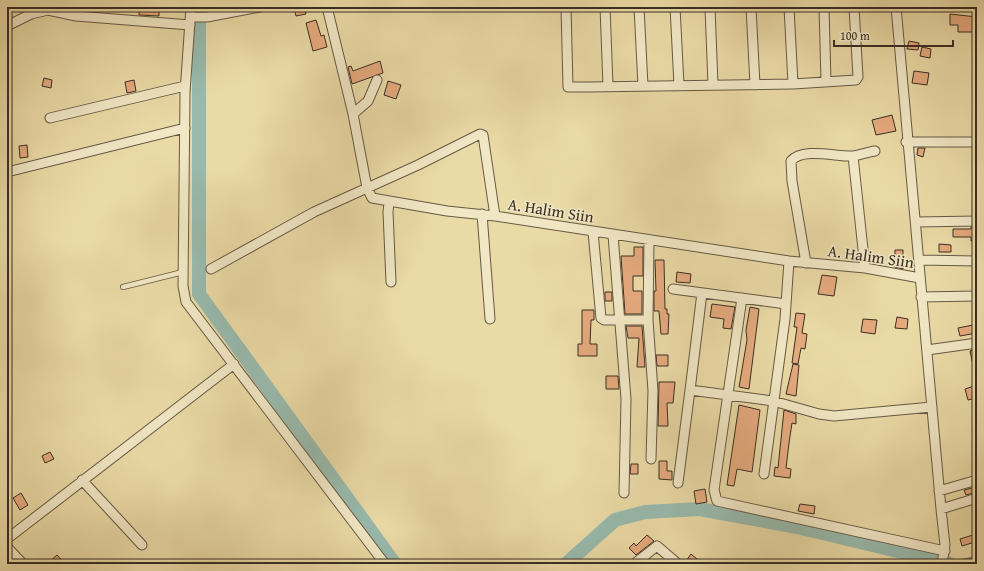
<svg xmlns="http://www.w3.org/2000/svg" width="984" height="571" viewBox="0 0 984 571" font-family="'Gentium Book Plus',serif">
<style>
.lines{fill:none;stroke-linecap:round;stroke-linejoin:round}
.stream{stroke:#728276;stroke-width:2.5}
.river{stroke:#98baad;stroke-width:14}
.building{fill:#e5aa7e;stroke:#3a2e24}
.service-casing{stroke:#665944;stroke-width:6}
.minor-casing{stroke:#665944;stroke-width:11}
.service{stroke:#f1e7c5;stroke-width:4.5}
.minor{stroke:#f1e7c5;stroke-width:9}
.labels{text-anchor:middle;stroke-width:3;stroke-linejoin:round;paint-order:stroke}
.street-label{font-size:16px;fill:#3a2e24;stroke:#f1e7c5}
</style>
<rect width="100%" height="100%" fill="#eadaa6"/>
<filter id="stains"><feTurbulence type="fractalNoise" baseFrequency=".005" numOctaves="4"/><feColorMatrix values="0 0 0 0 .2 0 0 0 0 .09 0 0 0 0 .02 0 0 0 .5 -.17"/></filter>
<radialGradient id="worn" r=".72"><stop offset=".6" stop-color="#630" stop-opacity="0"/><stop offset="1" stop-color="#630" stop-opacity=".3"/></radialGradient>
<g class="lines">
<!-- stream -->
<path class="stream" d="M 948,563 L 977,557"/>
<!-- river -->
<path class="river" d="M 199,7 L 199,294 L 395,564
M 566,564 L 615,520 L 645,512 L 699,509 L 797,527 L 948,563"/>
</g>
<!-- building -->
<path class="building" d="M 139,7 L 159,7 L 159,16 L 139,15 Z
M 294,7 L 304,7 L 306,14 L 296,16 Z
M 950,14 L 977,17 L 977,32 L 958,32 L 958,25 L 950,25 Z
M 316,20 L 321,36 L 324,35 L 327,47 L 313,51 L 306,23 Z
M 909,41 L 919,43 L 918,50 L 907,49 Z
M 922,47 L 931,49 L 930,58 L 920,56 Z
M 380,61 L 383,73 L 352,84 L 348,67 L 351,66 L 353,71 Z
M 914,71 L 929,73 L 927,85 L 912,83 Z
M 44,78 L 52,80 L 51,88 L 42,86 Z
M 134,80 L 136,91 L 127,93 L 125,82 Z
M 388,81 L 401,85 L 396,99 L 384,95 Z
M 892,115 L 896,131 L 876,135 L 872,120 Z
M 27,145 L 28,157 L 20,158 L 19,146 Z
M 918,148 L 925,148 L 923,157 L 917,155 Z
M 971,227 L 977,227 L 977,241 L 971,241 L 971,237 L 953,237 L 953,229 L 971,229 Z
M 939,244 L 951,245 L 951,252 L 939,252 Z
M 634,247 L 643,247 L 643,276 L 633,276 L 633,291 L 642,291 L 642,314 L 625,314 L 621,256 L 634,256 Z
M 895,250 L 903,250 L 903,269 L 895,267 Z
M 655,260 L 664,260 L 665,309 L 667,309 L 667,314 L 669,314 L 668,334 L 661,334 L 659,311 L 654,311 L 654,291 L 656,291 Z
M 677,272 L 691,274 L 690,283 L 676,282 Z
M 822,275 L 837,277 L 834,296 L 818,294 Z
M 605,292 L 612,292 L 612,301 L 605,301 Z
M 712,304 L 735,307 L 731,329 L 723,328 L 724,319 L 710,317 Z
M 750,307 L 759,309 L 749,389 L 739,387 L 747,340 L 746,330 Z
M 582,310 L 594,310 L 594,320 L 591,320 L 590,344 L 597,344 L 597,356 L 578,356 L 578,344 L 582,344 Z
M 796,313 L 805,314 L 802,333 L 807,334 L 805,349 L 801,348 L 798,364 L 792,363 L 797,327 L 794,327 Z
M 897,317 L 908,319 L 907,329 L 895,328 Z
M 863,319 L 877,320 L 875,334 L 861,332 Z
M 973,325 L 974,327 L 977,326 L 977,333 L 960,336 L 958,328 Z
M 626,326 L 642,326 L 645,367 L 637,367 L 639,338 L 628,338 Z
M 977,349 L 977,369 L 974,370 L 970,351 Z
M 656,355 L 668,355 L 668,366 L 657,366 Z
M 793,364 L 799,365 L 796,396 L 786,394 Z
M 606,376 L 618,376 L 619,389 L 606,389 Z
M 659,382 L 675,382 L 673,403 L 667,403 L 668,426 L 658,426 Z
M 977,385 L 977,398 L 968,400 L 965,389 Z
M 739,405 L 760,410 L 752,472 L 737,469 L 734,486 L 727,485 Z
M 784,410 L 796,414 L 796,424 L 792,423 L 789,443 L 786,468 L 791,469 L 790,478 L 774,476 L 775,467 L 778,468 Z
M 50,452 L 54,459 L 45,463 L 42,456 Z
M 659,461 L 667,461 L 667,471 L 672,471 L 672,480 L 659,479 Z
M 631,464 L 638,464 L 638,474 L 630,474 Z
M 976,487 L 977,492 L 966,495 L 964,490 Z
M 705,489 L 707,502 L 696,504 L 694,491 Z
M 21,493 L 28,505 L 20,510 L 13,498 Z
M 800,504 L 815,506 L 814,514 L 798,511 Z
M 647,535 L 654,541 L 636,555 L 629,548 L 634,543 L 636,546 Z
M 973,535 L 975,542 L 962,546 L 960,539 Z
M 691,554 L 703,564 L 684,564 Z
M 57,555 L 65,564 L 47,564 Z"/>
<g class="lines">
<defs>
<path id="service" d="M 123,287 L 183,272"/>
<path id="minor" d="M 191,7 L 185,92 L 183,286 L 186,302 L 385,564
M 327,7 L 353,114 L 367,188 L 372,198 L 447,211 L 495,216 L 789,261 L 865,268 L 920,278
M 566,7 L 568,87 L 589,87 L 793,84 L 856,80 L 858,77 L 854,7
M 605,7 L 608,86
M 639,7 L 643,86
M 675,7 L 679,85
M 710,7 L 713,85
M 751,7 L 755,85
M 789,7 L 793,84
M 824,7 L 826,82
M 896,7 L 941,509 L 945,545 L 942,564
M 975,7 L 977,9
M 191,17 L 207,17 L 260,7
M 7,26 L 31,14 L 48,10 L 76,16 L 190,25
M 353,114 L 368,101 L 377,80
M 50,118 L 185,86
M 906,142 L 977,142
M 853,156 L 865,268
M 7,172 L 185,128
M 389,202 L 388,212 L 391,282
M 482,214 L 490,319
M 916,222 L 977,221
M 593,232 L 601,318 L 604,320 L 648,320
M 613,235 L 626,399 L 624,493
M 649,240 L 648,320 L 653,391 L 651,459
M 919,260 L 977,261
M 806,263 L 792,181 L 791,161 C 803,147 837,157 853,156 C 860,155 868,152 875,151
M 211,269 L 314,212 L 418,165 L 480,134 L 483,135 L 495,216
M 673,289 L 786,304
M 702,293 L 690,390 L 773,401 L 819,414 L 834,416 L 932,407
M 921,297 L 977,296
M 742,298 L 714,490 L 717,501 L 945,551
M 927,350 L 977,343
M 764,474 L 785,319 L 789,261
M 82,480 L 142,545
M 678,483 L 690,390
M 939,491 L 977,480
M 941,509 L 977,498
M 7,539 L 234,364
M 7,547 L 23,564
M 634,564 L 657,546 L 678,564"/>
</defs>
<!-- service casing -->
<use href="#service" class="service-casing"/>
<!-- minor casing -->
<use href="#minor" class="minor-casing"/>
<!-- service -->
<use href="#service" class="service"/>
<!-- minor -->
<use href="#minor" class="minor"/>
</g>
<g class="labels">
<!-- street labels -->
<g class="street-label">
<text transform="translate(551 210) rotate(9)" y="6">A. Halim Siin</text>
<text transform="translate(871 256) rotate(8)" y="6">A. Halim Siin</text>
</g>
</g>
<!-- margin -->
<rect width="984" height="571" fill="none" stroke="#eadaa6" stroke-width="24"/>
<rect x="8" y="8" width="968" height="555" fill="none" stroke="#3a2e24" stroke-width="2"/>
<rect x="12" y="12" width="960" height="547" fill="none" stroke="#3a2e24"/>
<!-- scale -->
<path d="M834 40v6h119v-6" fill="none" stroke="#3a2e24" stroke-width="2"/>
<text x="840" y="40" font-size="12" fill="#3a2e24" stroke="#f1e7c5" stroke-width="3" paint-order="stroke">100 m</text>
<rect width="100%" height="100%" filter="url(#stains)"/>
<rect width="100%" height="100%" fill="url(#worn)"/>
</svg>
